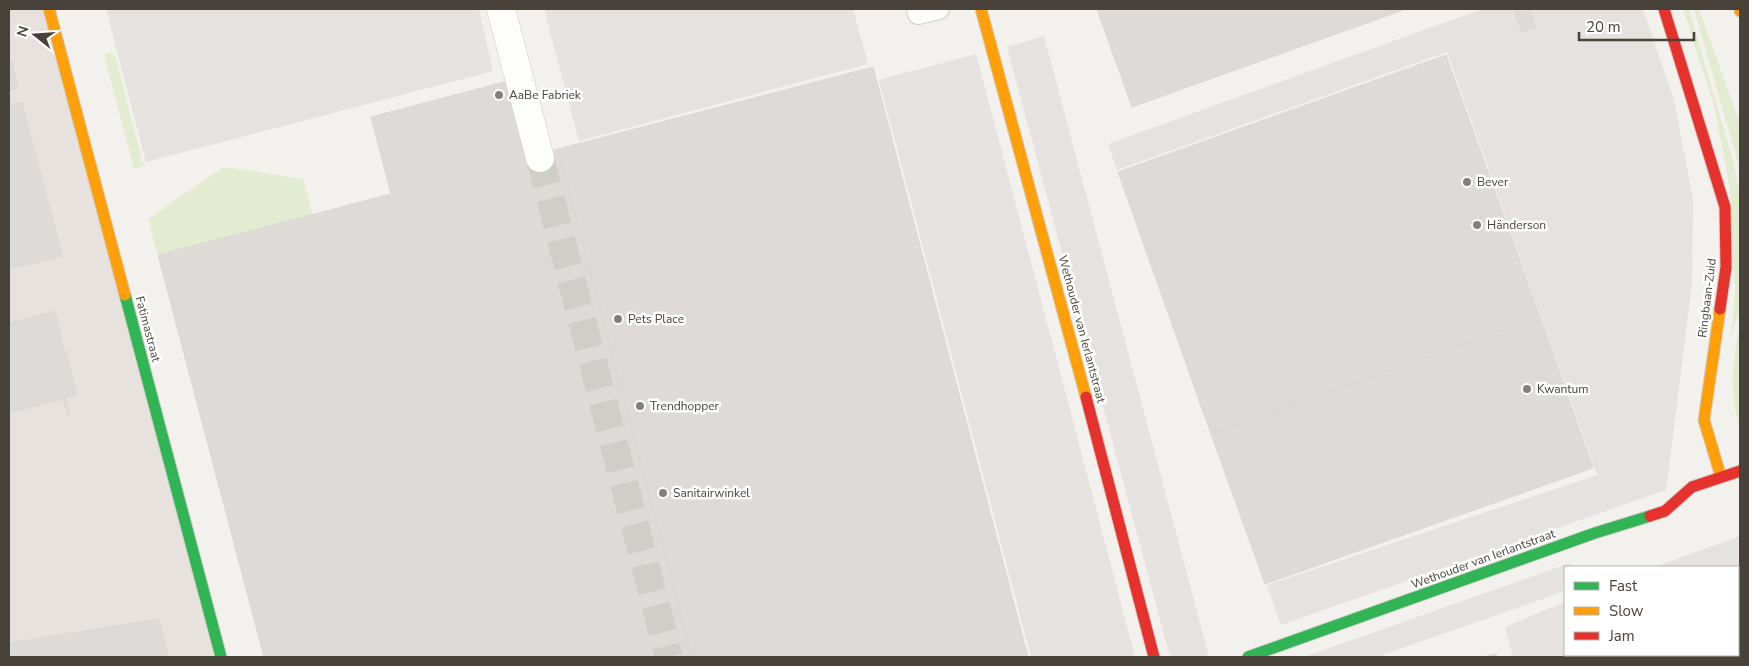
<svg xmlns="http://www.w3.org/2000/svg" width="1749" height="666" viewBox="0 0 1749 666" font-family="'Nunito Sans',sans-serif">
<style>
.residential{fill:#e7e2dd}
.green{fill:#e3ebd1}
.parking{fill:#e5e2df}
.building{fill:#dddad7;stroke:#dbd8d4}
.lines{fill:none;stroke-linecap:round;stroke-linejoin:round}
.street-tunnel{stroke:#d1ceca;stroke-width:28;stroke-dasharray:28 14;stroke-linecap:butt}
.lane-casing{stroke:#d1cfcc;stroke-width:22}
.street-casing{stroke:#d1cfcc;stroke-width:29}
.fast-casing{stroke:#d2cdc6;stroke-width:13}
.slow-casing{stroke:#d2cdc6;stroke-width:13}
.jam-casing{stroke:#d2cdc6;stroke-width:13}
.lane{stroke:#fdfdfc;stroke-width:20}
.street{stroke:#fdfdfc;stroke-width:28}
.fast{stroke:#30b455;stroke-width:11}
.slow{stroke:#ff9f0a;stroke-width:11}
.jam{stroke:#e5322d;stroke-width:11}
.poi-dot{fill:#847f79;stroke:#fff;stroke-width:2}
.labels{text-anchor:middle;stroke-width:5;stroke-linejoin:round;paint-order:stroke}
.poi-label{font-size:12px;fill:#49423a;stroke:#fff;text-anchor:start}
.street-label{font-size:12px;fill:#49423a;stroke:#fff}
</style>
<rect width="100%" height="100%" fill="#f3f1ee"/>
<!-- residential -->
<path class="residential" d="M 9,9 L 47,9 L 217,657 L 9,657 Z"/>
<!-- green -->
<path class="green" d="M 1683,9 L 1689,9 L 1733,161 L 1737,180 L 1740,198 L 1740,302 L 1739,311 L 1731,338 L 1735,291 L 1729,183 L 1714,106 Z
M 1694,9 L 1699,9 L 1740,124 L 1740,170 Z
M 110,52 L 115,56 L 143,163 L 146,165 L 134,169 L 104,55 Z
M 222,168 L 231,168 L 303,179 L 313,215 L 158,255 L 148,219 Z
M 1740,325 L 1740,426 C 1728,398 1733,353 1740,325 Z"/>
<!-- parking -->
<path class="parking" d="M 106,9 L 479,9 L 493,71 L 146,162 Z
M 544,9 L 853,9 L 868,64 L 579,141 Z
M 1482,9 L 1643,9 L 1674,100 L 1693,199 L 1692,284 L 1666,490 L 1281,625 L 1267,585 L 1597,475 L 1447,52 L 1117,170 L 1108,144 Z
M 1044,36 L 1209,657 L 1170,657 L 1007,47 Z
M 976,54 L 1064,387 L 1135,657 L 1031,657 L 879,80 Z
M 1740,536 L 1740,657 L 1513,657 L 1505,627 L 1565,602 L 1565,655 L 1738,655 L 1738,567 L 1655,567 Z
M 1570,563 L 1571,567 L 1565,567 L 1565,591 L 1377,657 L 1304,657 Z"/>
<!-- building -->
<path class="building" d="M 1097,9 L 1406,9 L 1132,107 Z
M 1513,9 L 1530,9 L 1536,27 L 1522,32 Z
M 1446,55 L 1540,317 L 1211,434 L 1118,172 Z
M 12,62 L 18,88 L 9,90 L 9,63 Z
M 873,67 L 1028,657 L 692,657 L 558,149 Z
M 508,81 L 531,160 L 553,155 L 552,151 L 558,149 L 692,657 L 264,657 L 158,255 L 391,194 L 371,117 Z
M 22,102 L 62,256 L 9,269 L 9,106 Z
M 55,311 L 65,353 L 74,351 L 66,353 L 77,395 L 65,398 L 69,415 L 68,415 L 63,399 L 9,413 L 9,323 Z
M 1540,317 L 1593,468 L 1265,584 L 1211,434 Z
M 159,619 L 169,657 L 9,657 L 9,643 Z
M 1496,654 L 1497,657 L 1482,657 Z"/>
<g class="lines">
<!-- street-tunnel -->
<path class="street-tunnel" d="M 540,158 L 669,657"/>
<defs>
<path id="lane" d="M 917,9 L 918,14 L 939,9"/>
<path id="street" d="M 501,9 L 540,158"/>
<path id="fast" d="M 125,295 L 221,657
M 1248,657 L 1595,533 L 1650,516"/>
<path id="slow" d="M 49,9 L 125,295
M 981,9 L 1086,397
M 1740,9 L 1740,11
M 1720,309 L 1704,420 L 1721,477"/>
<path id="jam" d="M 1664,9 L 1725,207 L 1726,267 L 1720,309
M 1086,397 L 1154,657
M 1650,516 L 1665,511 L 1692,487 L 1740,471"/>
</defs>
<!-- lane casing -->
<use href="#lane" class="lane-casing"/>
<!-- street casing -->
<use href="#street" class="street-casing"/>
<!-- fast casing -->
<use href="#fast" class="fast-casing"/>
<!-- slow casing -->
<use href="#slow" class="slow-casing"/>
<!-- jam casing -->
<use href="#jam" class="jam-casing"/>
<!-- lane -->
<use href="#lane" class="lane"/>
<!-- street -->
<use href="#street" class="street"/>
<!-- fast -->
<use href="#fast" class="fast"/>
<!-- slow -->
<use href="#slow" class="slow"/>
<!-- jam -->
<use href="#jam" class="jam"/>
</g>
<!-- markers -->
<g class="poi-dot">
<circle cx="499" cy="95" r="5"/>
<circle cx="1467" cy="182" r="5"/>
<circle cx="1477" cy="225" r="5"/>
<circle cx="618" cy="319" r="5"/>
<circle cx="1527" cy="389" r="5"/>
<circle cx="640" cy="406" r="5"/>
<circle cx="663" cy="493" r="5"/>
</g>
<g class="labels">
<!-- poi labels -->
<g class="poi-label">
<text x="509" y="99">AaBe Fabriek</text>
<text x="1477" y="186">Bever</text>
<text x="1487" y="229">Händerson</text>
<text x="628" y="323">Pets Place</text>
<text x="1537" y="393">Kwantum</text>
<text x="650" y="410">Trendhopper</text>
<text x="673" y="497">Sanitairwinkel</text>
</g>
<!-- street labels -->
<g class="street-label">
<text transform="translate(1707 298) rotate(-83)" y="4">Ringbaan-Zuid</text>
<text transform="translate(148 329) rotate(75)" y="4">Fatimastraat</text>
<text transform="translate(1082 329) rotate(75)" y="4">Wethouder van Ierlantstraat</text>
<text transform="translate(1483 559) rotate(-20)" y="4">Wethouder van Ierlantstraat</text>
</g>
</g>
<!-- border -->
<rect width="1749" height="666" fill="none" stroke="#49423a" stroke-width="20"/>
<!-- legend -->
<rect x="1564" y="566" width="175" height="90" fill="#ffffff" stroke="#b6b3b0"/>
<rect x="1574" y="582" width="25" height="8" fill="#30b455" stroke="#b6b3b0"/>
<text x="1609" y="591" font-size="15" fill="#49423a">Fast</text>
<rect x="1574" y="607" width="25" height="8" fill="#ff9f0a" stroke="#b6b3b0"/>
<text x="1609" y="616" font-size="15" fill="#49423a">Slow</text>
<rect x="1574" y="632" width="25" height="8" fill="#e5322d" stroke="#b6b3b0"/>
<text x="1609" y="641" font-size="15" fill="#49423a">Jam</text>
<!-- north arrow -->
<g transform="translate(35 35) rotate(287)" stroke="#ffffff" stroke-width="4" paint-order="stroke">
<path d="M0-4L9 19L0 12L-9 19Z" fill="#49423a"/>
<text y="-8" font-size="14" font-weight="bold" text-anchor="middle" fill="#49423a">N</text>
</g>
<!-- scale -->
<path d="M1579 32v8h115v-8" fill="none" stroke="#49423a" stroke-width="2.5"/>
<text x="1586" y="32" font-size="15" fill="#49423a" stroke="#ffffff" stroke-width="4" paint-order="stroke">20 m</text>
</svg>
